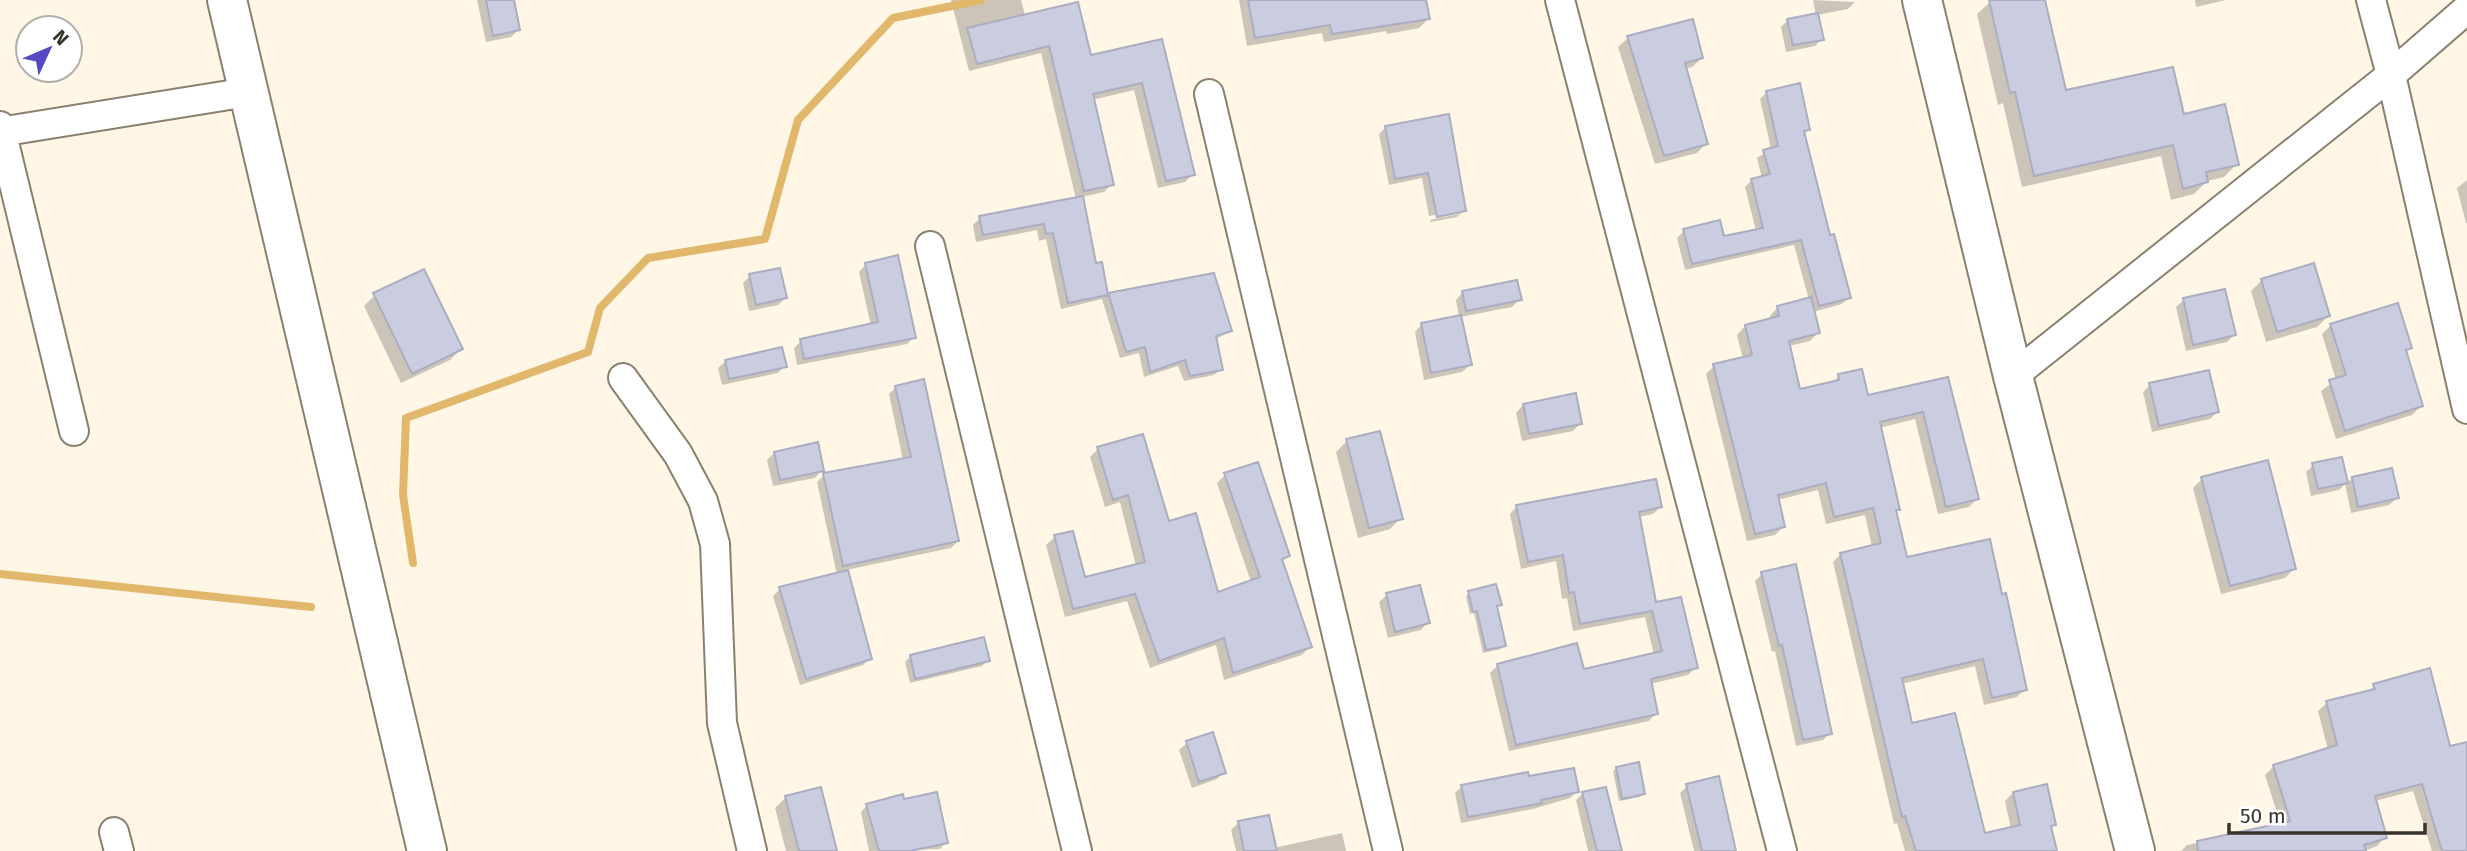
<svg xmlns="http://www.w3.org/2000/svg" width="2467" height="851" viewBox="0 0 2467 851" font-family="'Fira Sans',sans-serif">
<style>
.shadow{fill:#0003}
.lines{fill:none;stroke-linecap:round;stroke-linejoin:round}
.stream{stroke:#e0b76b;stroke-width:8}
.building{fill:#cacce0;stroke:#abadc1;stroke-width:2}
.street-casing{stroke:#8a806f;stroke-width:32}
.secondary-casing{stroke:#8a806f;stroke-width:42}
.street{stroke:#fff;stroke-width:28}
.secondary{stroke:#fff;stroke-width:38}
</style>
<rect width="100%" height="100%" fill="#fff6e6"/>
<!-- shadow -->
<path class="shadow" d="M 477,0 L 512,0 L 518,30 L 511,37 L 486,42 Z
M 951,0 L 1021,0 L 1025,15 L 1089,57 L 1161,41 L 1193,174 L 1185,182 L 1158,188 L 1134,90 L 1092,100 L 1112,184 L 1104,192 L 1082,197 L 1095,265 L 1100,264 L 1107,297 L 1109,294 L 1230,331 L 1215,340 L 1221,369 L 1214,375 L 1184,381 L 1178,366 L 1144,377 L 1139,353 L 1120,358 L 1102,299 L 1061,309 L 1046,239 L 1039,241 L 1037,230 L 976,242 L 973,225 L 980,218 L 1076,199 L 1041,53 L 969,71 Z
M 1239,0 L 1424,0 L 1428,19 L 1419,28 L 1387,34 L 1386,31 L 1324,42 L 1322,33 L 1247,46 Z
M 1813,0 L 1855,2 L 1848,9 L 1817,15 L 1822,39 L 1815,46 L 1786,52 L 1781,27 L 1788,20 L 1816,15 Z
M 1997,0 L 2043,0 L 2064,93 L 2183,116 L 2237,164 L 2224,177 L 2207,181 L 2194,194 L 2171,200 L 2161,156 L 2022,187 L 2003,103 L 1998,105 L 1977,14 L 1990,2 Z
M 2195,0 L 2226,0 L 2196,7 Z
M 1692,21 L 1702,58 L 1692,67 L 1685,69 L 1706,144 L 1697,153 L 1655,164 L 1618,47 L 1628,38 Z
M 1767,92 L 1808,130 L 1803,135 L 1829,237 L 1849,297 L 1842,304 L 1813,312 L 1818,333 L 1810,341 L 1789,346 L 1799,391 L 1832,383 L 1839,376 L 1867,397 L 1947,379 L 1977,499 L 1969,507 L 1938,514 L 1915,419 L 1879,428 L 1898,509 L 1895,512 L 1906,559 L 2025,689 L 2017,697 L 1984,705 L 1975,666 L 1901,684 L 1910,725 L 1983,835 L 2011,829 L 2005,801 L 2013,793 L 2054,824 L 2050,829 L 2054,851 L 1905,851 L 1897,823 L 1894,824 L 1833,562 L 1841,554 L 1872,547 L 1865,515 L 1826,524 L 1818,490 L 1777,500 L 1783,527 L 1775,535 L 1747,541 L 1706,374 L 1714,366 L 1743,359 L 1737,335 L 1745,326 L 1771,320 L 1770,316 L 1778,307 L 1809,300 L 1794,245 L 1685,270 L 1677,238 L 1684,231 L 1723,238 L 1756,231 L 1745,187 L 1752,180 L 1762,178 L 1757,158 L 1771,149 L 1760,99 Z
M 1385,128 L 1464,210 L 1457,217 L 1431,222 L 1430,220 L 1459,214 L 1459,210 L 1429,216 L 1422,178 L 1389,185 L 1379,134 Z
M 2467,180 L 2467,223 L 2466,223 L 2457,188 Z
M 866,264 L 914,337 L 907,344 L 797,365 L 794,348 L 801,341 L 871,326 L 859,272 Z
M 750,276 L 785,298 L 778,305 L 749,311 L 743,283 Z
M 2262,280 L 2328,316 L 2317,327 L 2266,342 L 2251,291 Z
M 1463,292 L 1520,299 L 1512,307 L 1460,317 L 1470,365 L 1462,372 L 1424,380 L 1415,332 L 1422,324 L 1459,317 L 1456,300 Z
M 375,295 L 461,349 L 450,360 L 401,383 L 364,306 Z
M 2184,300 L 2234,335 L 2227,342 L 2186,351 L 2176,307 Z
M 2331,325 L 2410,347 L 2405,352 L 2421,406 L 2412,415 L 2336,439 L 2321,391 L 2336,380 L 2322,334 Z
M 726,361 L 785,366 L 778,373 L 722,385 L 718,368 Z
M 2150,385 L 2217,412 L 2210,419 L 2152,432 L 2143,392 Z
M 896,387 L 958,541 L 951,548 L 846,570 L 870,658 L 863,665 L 800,685 L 773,596 L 780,589 L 837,575 L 817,482 L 824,475 L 903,460 L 889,394 Z
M 1523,405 L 1580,424 L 1573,431 L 1522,441 L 1516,413 Z
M 1347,441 L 1401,518 L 1390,529 L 1358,538 L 1336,452 Z
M 1098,449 L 1168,523 L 1217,594 L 1251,582 L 1217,483 L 1225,475 L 1288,556 L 1281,563 L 1310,646 L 1302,655 L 1224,680 L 1216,645 L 1150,668 L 1127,601 L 1065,617 L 1046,545 L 1055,537 L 1084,579 L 1136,566 L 1120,502 L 1105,507 L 1090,457 Z
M 774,453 L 822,470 L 815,478 L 773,486 L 767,460 Z
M 2341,459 L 2346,484 L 2352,478 L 2397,498 L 2389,505 L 2351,513 L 2345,484 L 2339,490 L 2311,496 L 2306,472 L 2313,465 Z
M 2202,479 L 2294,569 L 2285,578 L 2221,594 L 2193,488 Z
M 1517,506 L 1660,507 L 1653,514 L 1638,517 L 1655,605 L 1696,667 L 1688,675 L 1650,684 L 1656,713 L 1649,721 L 1509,751 L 1490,673 L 1498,665 L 1583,671 L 1654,655 L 1645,617 L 1573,631 L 1567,598 L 1562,599 L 1556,561 L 1521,569 L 1510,514 Z
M 1762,574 L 1830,733 L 1823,740 L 1796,746 L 1775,651 L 1772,652 L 1755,581 Z
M 1469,593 L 1500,604 L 1497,607 L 1504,645 L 1501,649 L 1483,653 L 1474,613 L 1470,614 L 1466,596 Z
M 1387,595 L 1428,622 L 1421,630 L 1388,638 L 1379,602 Z
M 910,657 L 988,660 L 982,666 L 910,683 L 905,662 Z
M 2374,686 L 2449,749 L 2467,753 L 2467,851 L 2432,851 L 2413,791 L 2375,801 L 2385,837 L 2377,846 L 2364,851 L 2181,851 L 2187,845 L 2281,825 L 2265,775 L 2274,766 L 2328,750 L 2318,711 L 2327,703 L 2368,692 Z
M 1187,743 L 1224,772 L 1217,779 L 1192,788 L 1179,750 Z
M 1616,768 L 1643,794 L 1640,797 L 1619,801 L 1613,771 Z
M 1527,778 L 1578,791 L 1570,798 L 1533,809 L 1461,823 L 1455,793 L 1462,786 Z
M 1687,786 L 1735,851 L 1694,851 L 1680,793 Z
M 1583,793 L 1620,851 L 1588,851 L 1576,800 Z
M 786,797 L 835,851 L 786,851 L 775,808 Z
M 903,801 L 946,842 L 940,849 L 869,851 L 861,812 L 867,805 Z
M 1238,823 L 1275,850 L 1278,847 L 1342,833 L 1346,851 L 1236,851 L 1231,830 Z"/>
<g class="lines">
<!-- stream -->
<path class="stream" d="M 413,563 L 403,495 L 406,418 L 588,352 L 600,308 L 648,258 L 765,239 L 798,120 L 893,18 L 981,0
M 0,574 L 311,607"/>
</g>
<!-- building -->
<path class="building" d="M 486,0 L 514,0 L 520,30 L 493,36 Z
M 1248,0 L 1426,0 L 1430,19 L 1332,34 L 1330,25 L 1255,38 Z
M 1989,0 L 2045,0 L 2066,90 L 2173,67 L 2184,114 L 2225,104 L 2239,165 L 2206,172 L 2208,182 L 2183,189 L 2173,145 L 2034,176 L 2015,92 L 2010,93 Z
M 1078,2 L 1091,55 L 1162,39 L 1195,175 L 1166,181 L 1142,83 L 1093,94 L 1114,185 L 1084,191 L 1049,46 L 977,64 L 967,28 Z
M 1818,13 L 1824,40 L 1793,45 L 1787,19 Z
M 1693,19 L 1703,58 L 1685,63 L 1708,144 L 1664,156 L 1627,36 Z
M 1800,83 L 1810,130 L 1804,131 L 1830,235 L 1834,234 L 1851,298 L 1819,306 L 1801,240 L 1692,264 L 1683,229 L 1720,220 L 1724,236 L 1763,228 L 1751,179 L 1770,174 L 1763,150 L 1778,146 L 1766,91 Z
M 1449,114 L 1466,211 L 1437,217 L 1428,173 L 1395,179 L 1385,126 Z
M 1083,196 L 1096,263 L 1102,262 L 1108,295 L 1068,303 L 1053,233 L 1046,234 L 1044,224 L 983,235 L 979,216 Z
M 898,255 L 916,338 L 804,359 L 800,339 L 878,322 L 865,263 Z
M 2314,263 L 2330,316 L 2277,332 L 2261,279 Z
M 780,268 L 787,298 L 756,305 L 749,274 Z
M 424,269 L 463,349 L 412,374 L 373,293 Z
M 1214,273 L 1232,331 L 1216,336 L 1223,370 L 1190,376 L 1185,360 L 1150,372 L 1145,347 L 1126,352 L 1108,293 Z
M 1517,280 L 1522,300 L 1466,311 L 1462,291 Z
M 2225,289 L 2236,335 L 2193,345 L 2183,298 Z
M 1811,297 L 1820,333 L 1789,341 L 1800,389 L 1839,380 L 1838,374 L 1862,369 L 1868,395 L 1948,377 L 1979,499 L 1946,507 L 1923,412 L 1880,422 L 1900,510 L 1896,510 L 1907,557 L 1990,539 L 2002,594 L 2006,593 L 2027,690 L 1992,698 L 1983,659 L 1902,678 L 1912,723 L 1955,713 L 1985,833 L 2020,825 L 2013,792 L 2047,784 L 2056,825 L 2051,826 L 2057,851 L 1916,851 L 1905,816 L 1902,817 L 1840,553 L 1881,543 L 1873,508 L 1834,517 L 1826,483 L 1778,495 L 1785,527 L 1755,534 L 1713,364 L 1752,355 L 1745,325 L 1779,316 L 1777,306 Z
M 2398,303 L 2412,348 L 2406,350 L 2423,406 L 2345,431 L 2329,380 L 2346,375 L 2330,324 Z
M 1461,315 L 1472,365 L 1431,373 L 1421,323 Z
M 782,347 L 787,367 L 729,379 L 725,360 Z
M 2209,370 L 2219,412 L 2159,426 L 2149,383 Z
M 924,379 L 959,541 L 843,566 L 823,473 L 911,457 L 895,386 Z
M 1576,393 L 1582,424 L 1529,434 L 1523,404 Z
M 1380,431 L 1403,519 L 1369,528 L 1346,439 Z
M 1143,434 L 1169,521 L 1196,513 L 1218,592 L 1260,577 L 1224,473 L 1258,462 L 1290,556 L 1282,559 L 1312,647 L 1233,673 L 1224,638 L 1159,661 L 1135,594 L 1073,609 L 1054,535 L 1073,531 L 1085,577 L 1145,562 L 1128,495 L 1113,500 L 1097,447 Z
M 818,442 L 824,471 L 780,480 L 774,452 Z
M 2342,457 L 2348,483 L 2318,489 L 2312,463 Z
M 2268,460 L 2296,569 L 2230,586 L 2201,477 Z
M 2392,468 L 2399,498 L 2358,507 L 2352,477 Z
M 1656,479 L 1662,507 L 1639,512 L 1656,602 L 1681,597 L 1698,668 L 1651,679 L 1658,714 L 1516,745 L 1497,664 L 1577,643 L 1584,669 L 1662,651 L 1652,611 L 1580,624 L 1574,592 L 1569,593 L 1563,555 L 1528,562 L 1516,505 Z
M 1796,564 L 1832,734 L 1803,740 L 1782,645 L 1779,646 L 1761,572 Z
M 848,570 L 872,659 L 806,679 L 779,587 Z
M 1496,584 L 1502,605 L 1497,606 L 1506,646 L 1486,650 L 1477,611 L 1473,612 L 1468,591 Z
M 1420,585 L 1430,623 L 1395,632 L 1386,593 Z
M 984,637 L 990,661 L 915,679 L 910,655 Z
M 2430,668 L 2450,746 L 2467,742 L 2467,851 L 2442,851 L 2422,784 L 2375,796 L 2387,838 L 2364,845 L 2366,851 L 2198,851 L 2197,841 L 2290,821 L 2273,765 L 2337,745 L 2326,701 L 2375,689 L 2373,684 Z
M 1213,732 L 1226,773 L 1199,782 L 1186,741 Z
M 1639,762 L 1645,794 L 1622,799 L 1616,767 Z
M 1574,768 L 1579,792 L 1541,800 L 1542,803 L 1468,817 L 1461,785 L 1528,772 L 1529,776 Z
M 1719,776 L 1736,851 L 1702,851 L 1686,784 Z
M 821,787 L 837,851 L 799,851 L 785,796 Z
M 1606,787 L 1622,851 L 1597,851 L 1582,792 Z
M 937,792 L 948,843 L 910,851 L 879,851 L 866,804 L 903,794 L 904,799 Z
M 1269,815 L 1277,851 L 1244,851 L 1238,821 Z"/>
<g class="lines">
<defs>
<path id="street" d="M 1560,0 L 1782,851
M 2371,0 L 2391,75 L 2467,409
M 1209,94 L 1388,851
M 0,126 L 74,431
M 0,132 L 248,92
M 930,246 L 1077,851
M 2013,376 L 2391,75 L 2467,9
M 623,378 L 678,454 L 703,501 L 715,544 L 722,723 L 752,851
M 114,832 L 119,851"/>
<path id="secondary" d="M 227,0 L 427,851
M 1922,0 L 2013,376 L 2135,851"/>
</defs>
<!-- street casing -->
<use href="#street" class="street-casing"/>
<!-- secondary casing -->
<use href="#secondary" class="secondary-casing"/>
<!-- street -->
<use href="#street" class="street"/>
<!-- secondary -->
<use href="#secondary" class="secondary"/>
</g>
<!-- north arrow -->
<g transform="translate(49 49) rotate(46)"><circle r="33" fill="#ffffff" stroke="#afaeab" stroke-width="2"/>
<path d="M0-5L12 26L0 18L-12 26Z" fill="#554ac1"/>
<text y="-10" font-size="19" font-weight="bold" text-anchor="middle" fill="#38342c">N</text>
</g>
<!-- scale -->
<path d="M2229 823v10h196v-10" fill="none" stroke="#38342c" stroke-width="3.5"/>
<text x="2240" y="823" font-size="21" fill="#38342c" stroke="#ffffff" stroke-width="5" paint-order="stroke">50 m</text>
</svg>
